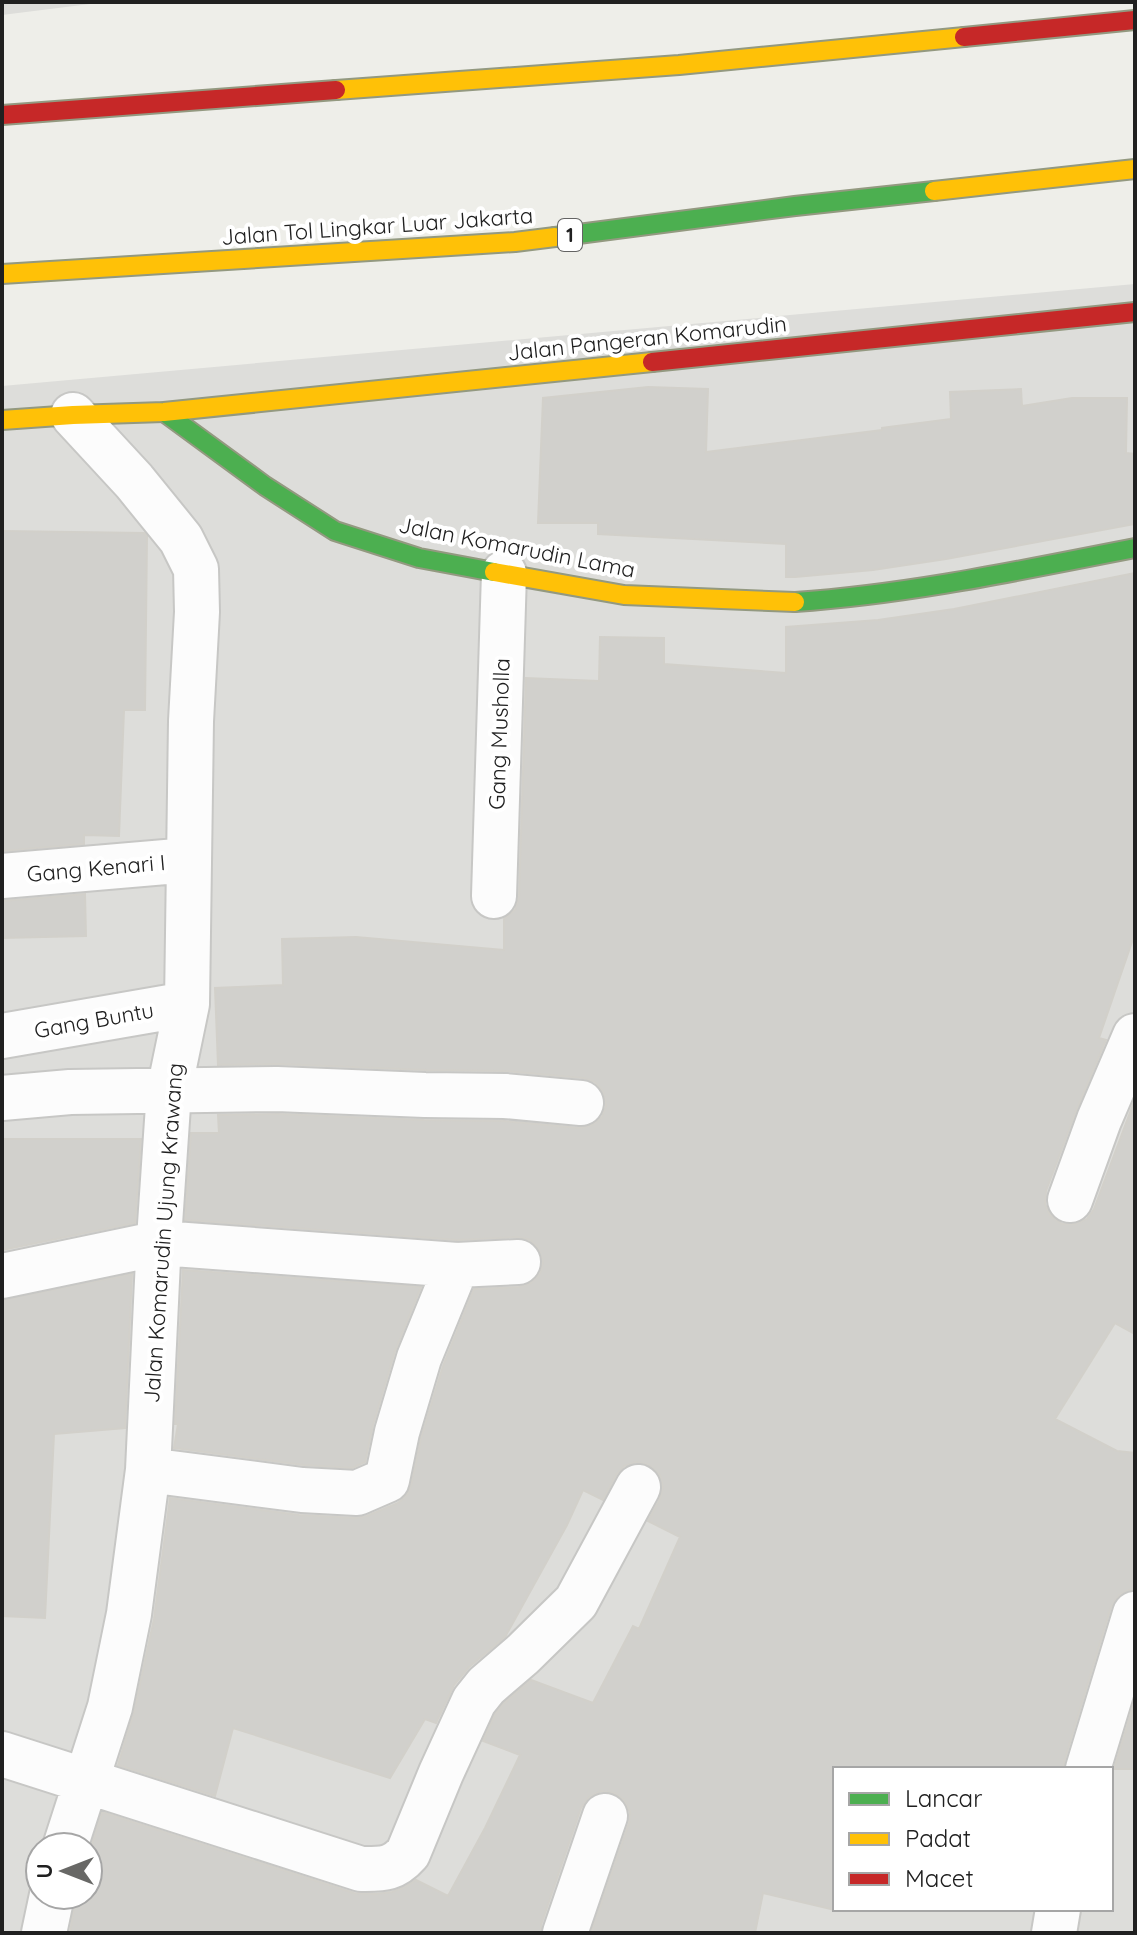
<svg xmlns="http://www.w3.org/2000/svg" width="1137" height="1935" viewBox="0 0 1137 1935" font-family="Quicksand,sans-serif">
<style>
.residential{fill:#ddddda;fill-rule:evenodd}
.building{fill:#d1d0cc;stroke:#d2d0ca;stroke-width:2}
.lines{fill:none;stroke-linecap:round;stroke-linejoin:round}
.street-casing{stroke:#c7c7c5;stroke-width:48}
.fast-casing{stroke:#939980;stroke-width:22}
.slow-casing{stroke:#939980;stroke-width:22}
.jam-casing{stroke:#939980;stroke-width:22}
.street{stroke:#fcfcfc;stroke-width:44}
.fast{stroke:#4caf50;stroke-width:18}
.slow{stroke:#ffc107;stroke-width:18}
.jam{stroke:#c62828;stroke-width:18}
.labels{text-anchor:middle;stroke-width:8;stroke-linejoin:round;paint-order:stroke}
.shield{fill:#fff;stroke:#636363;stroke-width:2}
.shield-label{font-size:20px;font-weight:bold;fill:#202020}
.street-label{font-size:22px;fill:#202020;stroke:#fff}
</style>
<rect width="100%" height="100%" fill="#eeeee9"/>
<!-- residential -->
<path class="residential" d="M 2,2 L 106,2 L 2,15 Z
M 1135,284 L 1135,1933 L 2,1933 L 2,386 ZM 835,1769 L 1111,1769 L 1111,1909 L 835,1909 ZM 40,1847 L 88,1847 L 88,1895 L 40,1895 Z"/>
<!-- building -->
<path class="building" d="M 648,387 L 708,389 L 706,452 L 882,430 L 882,428 L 951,419 L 950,392 L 1021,389 L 1022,406 L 1072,398 L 1127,398 L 1126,453 L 1135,454 L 1135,524 L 946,559 L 873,570 L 795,577 L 786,577 L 786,544 L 598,534 L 598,523 L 538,523 L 543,398 Z
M 2,531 L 144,533 L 147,536 L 145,710 L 124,710 L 119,836 L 84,835 L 84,844 L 2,851 Z
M 1135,573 L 1135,933 L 1099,1038 L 1106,1040 L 1076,1111 L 1046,1191 L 1045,1204 L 1050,1215 L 1062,1224 L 1075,1224 L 1087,1219 L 1094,1209 L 1135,1099 L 1135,1334 L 1115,1323 L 1055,1419 L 1117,1451 L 1135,1453 L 1135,1590 L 1129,1590 L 1119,1595 L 1111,1607 L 1064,1762 L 1064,1769 L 835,1769 L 835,1910 L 763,1893 L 755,1933 L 591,1933 L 629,1823 L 630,1812 L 624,1800 L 614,1793 L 601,1791 L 589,1797 L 581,1808 L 541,1925 L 541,1933 L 70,1933 L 76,1895 L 88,1895 L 88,1856 L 102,1812 L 354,1893 L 376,1894 L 392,1892 L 405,1887 L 416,1880 L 448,1896 L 485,1828 L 520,1755 L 483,1741 L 495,1714 L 504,1703 L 531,1680 L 593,1703 L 633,1626 L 639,1629 L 680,1537 L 648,1521 L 660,1499 L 663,1487 L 660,1475 L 649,1465 L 636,1462 L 624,1466 L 616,1475 L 603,1500 L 583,1490 L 567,1525 L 505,1637 L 469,1667 L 454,1685 L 436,1723 L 425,1719 L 390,1778 L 233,1728 L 215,1796 L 118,1765 L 134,1712 L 154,1619 L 170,1498 L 299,1515 L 356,1518 L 367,1516 L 398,1503 L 407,1495 L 411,1486 L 421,1438 L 443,1366 L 474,1289 L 519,1287 L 531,1283 L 540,1274 L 543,1262 L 538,1248 L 530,1240 L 518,1237 L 457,1240 L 185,1220 L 191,1133 L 219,1133 L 218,1115 L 277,1114 L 424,1120 L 504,1121 L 579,1128 L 592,1125 L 602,1117 L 606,1106 L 603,1092 L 595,1082 L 583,1078 L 505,1071 L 426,1070 L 278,1064 L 218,1065 L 215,988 L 283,985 L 282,939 L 356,937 L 504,950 L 504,919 L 515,910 L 519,897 L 526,678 L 599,681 L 600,637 L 664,638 L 664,664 L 786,673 L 786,627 L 878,620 L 954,609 Z
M 85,894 L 86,936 L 2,938 L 2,901 Z
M 2,1139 L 141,1139 L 135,1223 L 2,1250 Z
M 183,1270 L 421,1287 L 395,1351 L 373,1425 L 365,1462 L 352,1468 L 304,1465 L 174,1448 L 178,1424 L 175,1424 Z
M 132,1274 L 125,1428 L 54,1434 L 45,1618 L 2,1616 L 2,1300 Z
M 1135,1700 L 1135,1769 L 1114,1769 Z"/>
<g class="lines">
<defs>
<path id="street" d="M 2,876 L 189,860
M 494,896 L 504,573
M 2,1036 L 187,1004
M 2,1098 L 70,1092 L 277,1089 L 425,1095 L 505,1096 L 581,1103
M 1070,1200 L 1099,1120 L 1135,1036
M 2,1276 L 160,1243 L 457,1265 L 518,1262
M 148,1470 L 302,1490 L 357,1493 L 387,1480 L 397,1432 L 419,1358 L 457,1265
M 2,1754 L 361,1869 C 383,1869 393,1870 408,1853 L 441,1773 L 474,1701 L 486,1686 L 522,1655 L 576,1602 L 638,1487
M 1088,1769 L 1135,1614
M 65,1847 L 110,1707 L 129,1614 L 148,1470 L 159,1239 L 169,1091 L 187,1004 L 191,721 L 197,612 L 196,569 L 181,539 L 134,481 L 73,415
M 44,1933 L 52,1895
M 565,1933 L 605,1816
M 1054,1933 L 1058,1909"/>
<path id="fast" d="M 555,237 L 795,206 L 934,191
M 164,412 L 265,486 L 335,531 L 419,558 L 494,572
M 795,602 C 910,594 1022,570 1135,548"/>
<path id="slow" d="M 336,90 L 679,65 L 964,37
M 934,191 L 1135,169
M 2,274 L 515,242 L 555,237
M 2,420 L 73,415 L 164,412 L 652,362
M 494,572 L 624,595 L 795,602"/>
<path id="jam" d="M 964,37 L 1135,20
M 2,115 L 336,90
M 652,362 L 1135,312"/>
</defs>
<!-- street casing -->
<use href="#street" class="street-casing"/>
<!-- fast casing -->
<use href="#fast" class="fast-casing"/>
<!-- slow casing -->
<use href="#slow" class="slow-casing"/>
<!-- jam casing -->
<use href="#jam" class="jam-casing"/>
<!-- street -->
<use href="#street" class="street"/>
<!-- fast -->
<use href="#fast" class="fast"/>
<!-- slow -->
<use href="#slow" class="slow"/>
<!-- jam -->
<use href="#jam" class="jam"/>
</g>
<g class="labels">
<!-- shield labels -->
<rect class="shield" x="558" y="219" width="24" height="32" rx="6"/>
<g class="shield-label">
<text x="570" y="242">1</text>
</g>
<!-- street labels -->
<g class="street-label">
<text transform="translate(377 226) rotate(-4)" y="8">Jalan Tol Lingkar Luar Jakarta</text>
<text transform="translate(647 338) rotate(-6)" y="8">Jalan Pangeran Komarudin</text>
<text transform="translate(517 547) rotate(11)" y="8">Jalan Komarudin Lama</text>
<text transform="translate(499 734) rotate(-88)" y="8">Gang Musholla</text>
<text transform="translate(96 868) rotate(-5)" y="8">Gang Kenari I</text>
<text transform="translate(94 1020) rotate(-10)" y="8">Gang Buntu</text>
<text transform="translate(163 1233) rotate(-86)" y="8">Jalan Komarudin Ujung Krawang</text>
</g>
</g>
<!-- border -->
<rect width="1137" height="1935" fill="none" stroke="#202020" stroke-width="8"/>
<!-- legend -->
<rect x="833" y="1767" width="280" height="144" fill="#ffffff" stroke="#a6a6a6" stroke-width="2"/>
<rect x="849" y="1793" width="40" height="12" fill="#4caf50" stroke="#a6a6a6" stroke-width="2"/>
<text x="905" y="1807" font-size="24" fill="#202020">Lancar</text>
<rect x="849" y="1833" width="40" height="12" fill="#ffc107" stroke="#a6a6a6" stroke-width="2"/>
<text x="905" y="1847" font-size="24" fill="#202020">Padat</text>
<rect x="849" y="1873" width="40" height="12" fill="#c62828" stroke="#a6a6a6" stroke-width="2"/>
<text x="905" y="1887" font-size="24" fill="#202020">Macet</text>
<!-- north arrow -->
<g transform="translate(64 1871) rotate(270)"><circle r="38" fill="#ffffff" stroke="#a6a6a6" stroke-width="2"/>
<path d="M0-6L14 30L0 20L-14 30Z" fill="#686866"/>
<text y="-12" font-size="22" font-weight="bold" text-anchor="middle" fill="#202020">U</text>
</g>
</svg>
